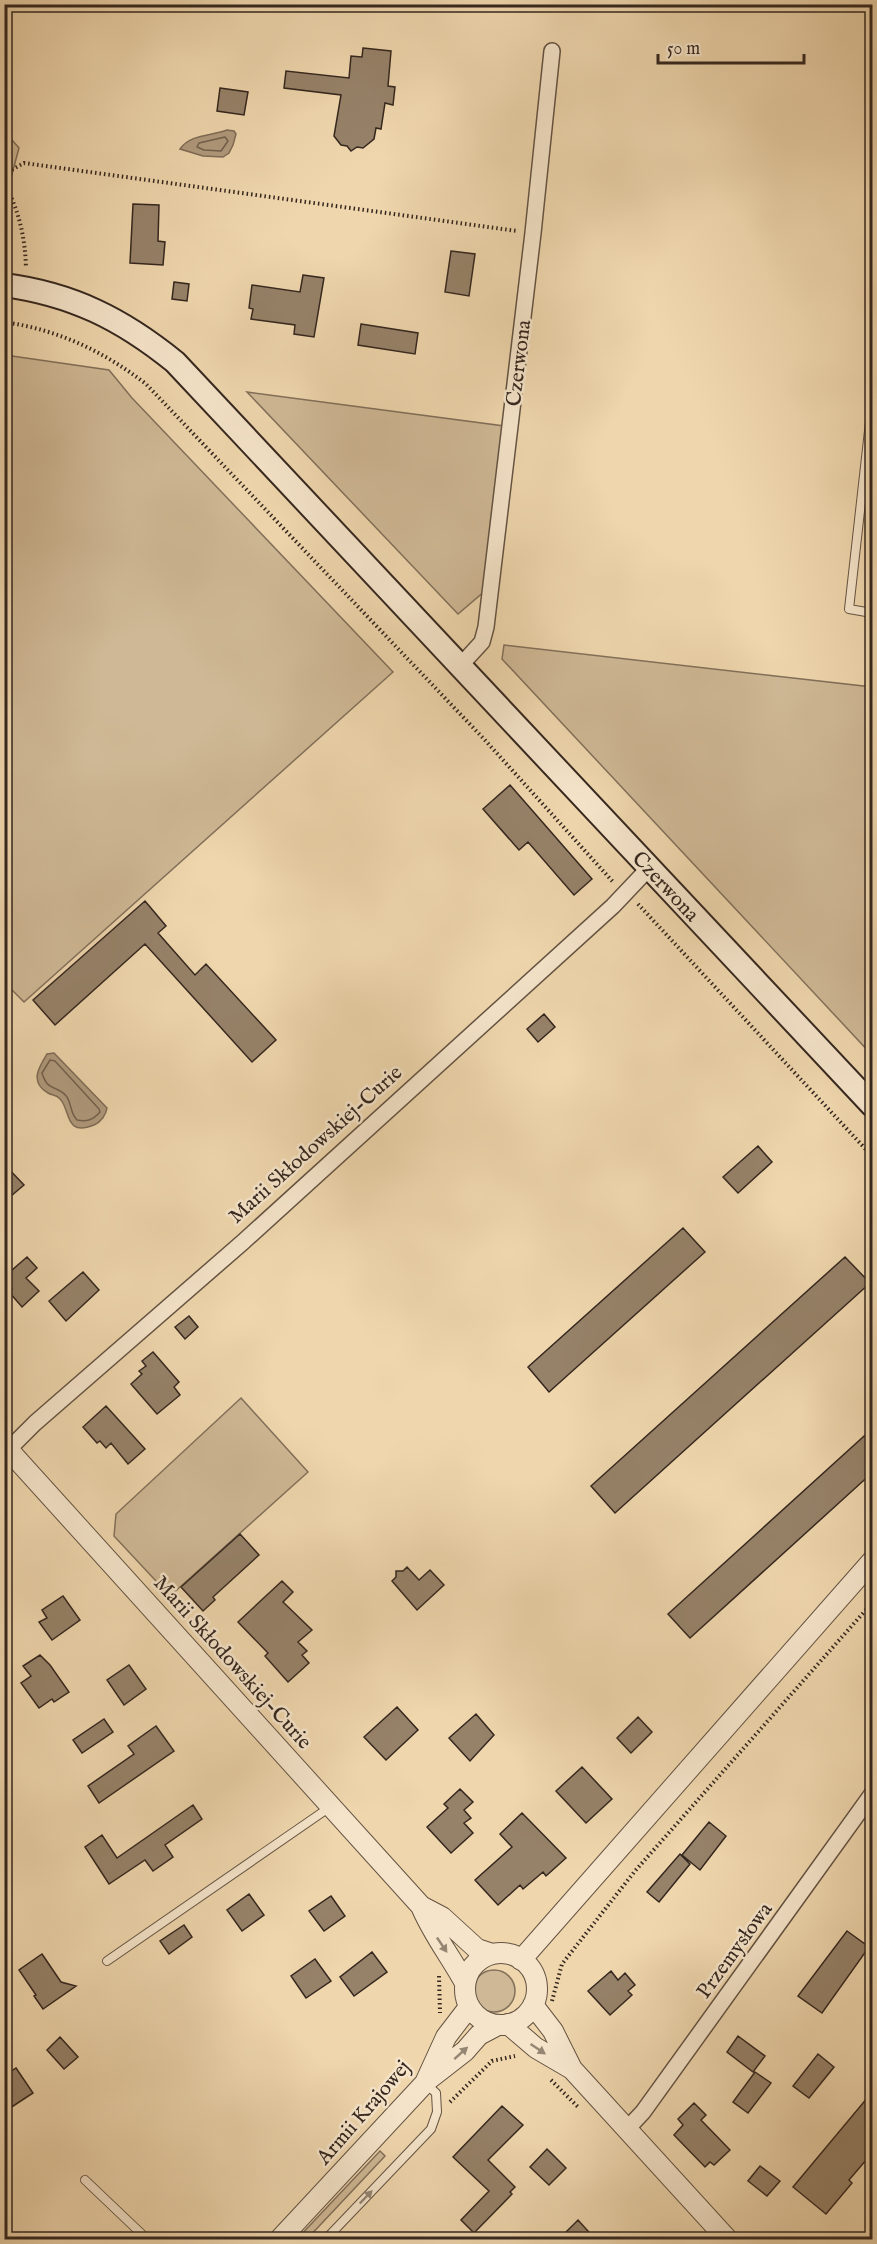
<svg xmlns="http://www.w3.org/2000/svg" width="877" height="2244" viewBox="0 0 877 2244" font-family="'IM FELL English',serif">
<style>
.green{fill:#cfb895;stroke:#82705a;stroke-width:1.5}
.water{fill:#b09a7d;stroke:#7f6c57;stroke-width:1.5}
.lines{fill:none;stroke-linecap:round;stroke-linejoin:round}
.shore{stroke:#72604e;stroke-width:1.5}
.building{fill:#968269;stroke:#35271f;stroke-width:1.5}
.service-casing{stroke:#645342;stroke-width:10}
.minor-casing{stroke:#645342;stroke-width:18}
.tertiary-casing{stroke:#645342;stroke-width:22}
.secondary-casing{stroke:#35271f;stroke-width:26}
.path{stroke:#35271f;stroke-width:4;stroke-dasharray:1.5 3;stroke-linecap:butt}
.service{stroke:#f5e4ca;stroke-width:8}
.minor{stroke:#f5e4ca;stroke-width:15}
.tertiary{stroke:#f5e4ca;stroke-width:20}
.secondary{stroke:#f5e4ca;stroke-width:22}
.oneway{fill:#958674}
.labels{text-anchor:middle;stroke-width:5;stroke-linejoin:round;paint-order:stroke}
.street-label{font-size:21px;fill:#35271f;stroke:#f5e4ca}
</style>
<rect width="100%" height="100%" fill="#efd6ad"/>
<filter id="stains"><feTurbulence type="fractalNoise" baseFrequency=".00333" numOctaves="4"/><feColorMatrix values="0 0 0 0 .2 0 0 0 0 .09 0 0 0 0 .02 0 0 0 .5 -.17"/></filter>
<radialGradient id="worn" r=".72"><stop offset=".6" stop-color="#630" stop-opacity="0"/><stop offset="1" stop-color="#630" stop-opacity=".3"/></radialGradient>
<!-- green -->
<path class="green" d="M 5,132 L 19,148 L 5,200 Z
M 5,355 L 109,370 L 132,398 L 393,672 L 24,1002 L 4,982 Z
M 247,392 L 504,426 L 486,590 L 458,614 Z
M 504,645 L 872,687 L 872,1055 L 502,659 Z
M 241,1398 L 308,1472 L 170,1596 L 114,1536 L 116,1514 Z
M473 1991a21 21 0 1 1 42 0a21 21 0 1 1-42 0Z
M 380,2151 L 385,2156 L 307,2239 L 297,2239 Z"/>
<!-- water -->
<path class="water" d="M 227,130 L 234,131 L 236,134 L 233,145 L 229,153 L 223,157 L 203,156 L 180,149 C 190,134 212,136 227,130 Z
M 54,1053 L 107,1108 C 106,1115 101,1122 94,1125 C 64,1137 71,1110 60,1099 C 56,1094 53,1096 48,1093 C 29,1082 39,1067 47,1054 Z"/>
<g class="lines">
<!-- shore -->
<path class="shore" d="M 225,137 L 228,141 L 221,151 L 204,150 L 197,147 L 199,143 Z
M 50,1060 L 55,1061 L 99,1109 L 100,1112 C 93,1120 87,1122 77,1120 C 70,1113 72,1105 67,1097 C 57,1084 48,1093 42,1073 Z"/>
</g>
<!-- building -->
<path class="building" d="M 363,48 L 391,51 L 388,86 L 395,87 L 393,105 L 385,103 L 381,129 L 376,128 L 374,139 L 363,148 L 357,147 L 351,151 L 347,146 L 341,145 L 334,136 L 341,95 L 284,88 L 286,71 L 349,78 L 351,56 L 362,57 Z
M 220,88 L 248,92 L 244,115 L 217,111 Z
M 133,204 L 159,205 L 158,241 L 165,242 L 163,265 L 130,263 Z
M 451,251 L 475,254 L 469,296 L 445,292 Z
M 303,275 L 324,278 L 314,337 L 294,334 L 295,325 L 251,319 L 253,309 L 249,308 L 252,285 L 300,292 Z
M 174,282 L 189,284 L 187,301 L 172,299 Z
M 361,324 L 418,333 L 415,354 L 358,345 Z
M 510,785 L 592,879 L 574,895 L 528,842 L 519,850 L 483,809 Z
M 145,901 L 166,926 L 158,933 L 195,975 L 206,964 L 276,1040 L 252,1062 L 145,944 L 55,1025 L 33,1000 Z
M 544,1014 L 555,1027 L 538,1042 L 527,1029 Z
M 758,1146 L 772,1162 L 738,1193 L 723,1177 Z
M 4,1164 L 24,1185 L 4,1202 Z
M 683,1228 L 705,1252 L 549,1392 L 528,1367 Z
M 27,1257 L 37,1268 L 26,1278 L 39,1291 L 22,1307 L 9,1292 L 12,1289 L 4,1281 L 4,1277 Z
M 845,1257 L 870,1283 L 615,1513 L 591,1486 Z
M 83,1272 L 99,1290 L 66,1321 L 49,1301 Z
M 189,1316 L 198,1327 L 185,1339 L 175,1327 Z
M 153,1352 L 179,1382 L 174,1387 L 180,1395 L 157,1414 L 131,1384 L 142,1374 L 139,1371 L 146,1366 L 142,1361 Z
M 106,1406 L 145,1449 L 128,1464 L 111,1443 L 106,1448 L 100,1441 L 97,1443 L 83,1427 Z
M 873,1428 L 873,1472 L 690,1638 L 668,1614 Z
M 240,1534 L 259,1555 L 213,1597 L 215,1600 L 203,1611 L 181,1587 Z
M 407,1567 L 419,1580 L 430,1570 L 444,1585 L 417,1610 L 392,1581 L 396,1577 L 396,1571 L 403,1571 Z
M 282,1581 L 293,1592 L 283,1602 L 312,1630 L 298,1642 L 307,1651 L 302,1655 L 309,1663 L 288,1682 L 265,1656 L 268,1653 L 238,1622 Z
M 63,1596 L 80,1620 L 52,1640 L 39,1622 L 47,1618 L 42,1610 Z
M 40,1655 L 50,1665 L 69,1692 L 54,1702 L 52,1699 L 39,1708 L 21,1683 L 31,1676 L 23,1666 Z
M 129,1665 L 146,1689 L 124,1705 L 107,1680 Z
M 397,1707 L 418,1730 L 386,1760 L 364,1737 Z
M 476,1714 L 494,1735 L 470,1761 L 449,1738 Z
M 638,1717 L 652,1732 L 631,1753 L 617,1738 Z
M 104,1719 L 113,1732 L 82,1753 L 73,1740 Z
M 156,1726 L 174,1751 L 99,1803 L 88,1786 L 134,1754 L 128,1746 Z
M 582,1767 L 612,1799 L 586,1823 L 556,1791 Z
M 460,1789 L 473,1802 L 464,1810 L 471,1818 L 464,1823 L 473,1833 L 451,1853 L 427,1827 L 448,1808 L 444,1804 Z
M 193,1805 L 202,1819 L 165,1845 L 173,1857 L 153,1871 L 145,1860 L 109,1884 L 85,1847 L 102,1835 L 117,1858 Z
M 522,1813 L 566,1858 L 546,1876 L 543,1872 L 523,1889 L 520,1885 L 498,1905 L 475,1880 L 512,1847 L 500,1834 Z
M 709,1822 L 726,1836 L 700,1870 L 682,1855 Z
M 680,1854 L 690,1864 L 659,1902 L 647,1892 Z
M 249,1894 L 264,1915 L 242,1931 L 227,1910 Z
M 331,1896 L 345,1916 L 324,1931 L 309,1911 Z
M 184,1925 L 192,1937 L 169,1954 L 160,1941 Z
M 847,1931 L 869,1947 L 822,2013 L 798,1996 Z
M 372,1952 L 387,1972 L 354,1996 L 340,1977 Z
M 42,1954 L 61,1982 L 76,1986 L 43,2009 L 34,1996 L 36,1995 L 19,1970 Z
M 315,1959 L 331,1981 L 306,1998 L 291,1976 Z
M 611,1971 L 618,1980 L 625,1973 L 635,1985 L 628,1991 L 632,1995 L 610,2015 L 588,1991 Z
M 738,2036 L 765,2056 L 753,2072 L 727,2052 Z
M 60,2037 L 78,2057 L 64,2069 L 47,2050 Z
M 818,2054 L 834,2067 L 809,2098 L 793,2086 Z
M 16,2068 L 33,2093 L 4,2112 L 4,2076 Z
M 755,2072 L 771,2083 L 748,2113 L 733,2102 Z
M 873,2091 L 873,2152 L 849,2180 L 852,2183 L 826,2214 L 793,2187 Z
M 694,2103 L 706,2115 L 701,2120 L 730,2150 L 714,2165 L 710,2162 L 705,2167 L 674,2135 L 683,2125 L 678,2119 Z
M 502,2106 L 523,2125 L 488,2160 L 515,2187 L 510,2192 L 512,2194 L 474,2233 L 461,2220 L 489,2191 L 453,2157 Z
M 547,2149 L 566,2168 L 549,2185 L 530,2167 Z
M 760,2166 L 780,2181 L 767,2196 L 748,2181 Z
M 578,2220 L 596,2240 L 558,2240 Z"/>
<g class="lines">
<defs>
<path id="service" d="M 872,404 L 849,609 L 872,613
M 107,1961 L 330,1807
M 85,2180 L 148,2240
M 325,2240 L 431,2129 L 437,2112 L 436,2093 L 426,2084"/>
<path id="minor" d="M 460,666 L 482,642 L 486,627 L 533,233 L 552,51
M 4,1454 L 35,1423 L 243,1242 L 613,906 L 649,868
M 627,2129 L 643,2112 L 872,1794"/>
<path id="tertiary" d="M 4,1445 L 421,1906 L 442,1917 L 477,1949 L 492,1954
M 421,1906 C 432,1933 451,1957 465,1983
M465 1989a36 36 0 1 1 72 0a36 36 0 1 1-72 0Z
M 521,1960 L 872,1561
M 533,2005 L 553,2031 L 572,2069 L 728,2240
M 508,2024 L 536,2048 L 572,2069
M 429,2079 L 465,2051 L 479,2035 L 498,2025
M 279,2240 L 425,2083 L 446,2037 L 469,2007"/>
<path id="secondary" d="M 4,285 C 72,294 122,319 175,362 L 872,1105"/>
</defs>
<!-- service casing -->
<use href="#service" class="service-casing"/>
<!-- minor casing -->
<use href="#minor" class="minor-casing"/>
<!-- tertiary casing -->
<use href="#tertiary" class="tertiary-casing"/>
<!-- secondary casing -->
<use href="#secondary" class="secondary-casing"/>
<!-- path -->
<path class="path" d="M 4,174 L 24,163 L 517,231
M 4,182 C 19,211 25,236 26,268
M 4,322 C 59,330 103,351 146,384 L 484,739 L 614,883
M 638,904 L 872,1156
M 439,1976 L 440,2013
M 552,2001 L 562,1964 L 635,1871 L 872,1603
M 551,2080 L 578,2107
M 450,2102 L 492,2061 L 515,2056"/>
<!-- service -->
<use href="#service" class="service"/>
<!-- minor -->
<use href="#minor" class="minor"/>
<!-- tertiary -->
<use href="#tertiary" class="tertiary"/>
<!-- secondary -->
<use href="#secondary" class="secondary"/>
</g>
<!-- one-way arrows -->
<defs><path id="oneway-solid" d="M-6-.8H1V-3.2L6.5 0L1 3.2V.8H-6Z" transform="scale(1.5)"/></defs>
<g class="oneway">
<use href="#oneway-solid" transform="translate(442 1945) rotate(56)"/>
<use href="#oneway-solid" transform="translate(538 2049) rotate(34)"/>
<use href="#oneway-solid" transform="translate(461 2053) rotate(-42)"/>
<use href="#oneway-solid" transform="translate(366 2197) rotate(-46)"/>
</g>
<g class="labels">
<!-- street labels -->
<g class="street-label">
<text transform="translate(518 363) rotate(-83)" y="7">Czerwona</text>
<text transform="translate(666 886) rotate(47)" y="7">Czerwona</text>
<text transform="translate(315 1144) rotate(-42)" y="7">Marii Skłodowskiej-Curie</text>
<text transform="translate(233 1662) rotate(48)" y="7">Marii Skłodowskiej-Curie</text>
<text transform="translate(734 1950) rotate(-54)" y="7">Przemysłowa</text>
<text transform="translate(363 2112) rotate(-49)" y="7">Armii Krajowej</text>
</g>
</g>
<!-- margin -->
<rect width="877" height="2244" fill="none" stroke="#efd6ad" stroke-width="24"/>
<rect x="6" y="6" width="865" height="2232" fill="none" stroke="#35271f" stroke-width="3"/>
<rect x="12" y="12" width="853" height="2220" fill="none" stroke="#35271f" stroke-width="1.5"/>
<!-- scale -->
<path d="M658 54v9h146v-9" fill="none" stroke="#35271f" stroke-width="3"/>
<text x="667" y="54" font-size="18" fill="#35271f" stroke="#f5e4ca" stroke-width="4.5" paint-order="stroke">50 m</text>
<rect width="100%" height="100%" filter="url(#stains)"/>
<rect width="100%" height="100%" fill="url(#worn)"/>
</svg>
